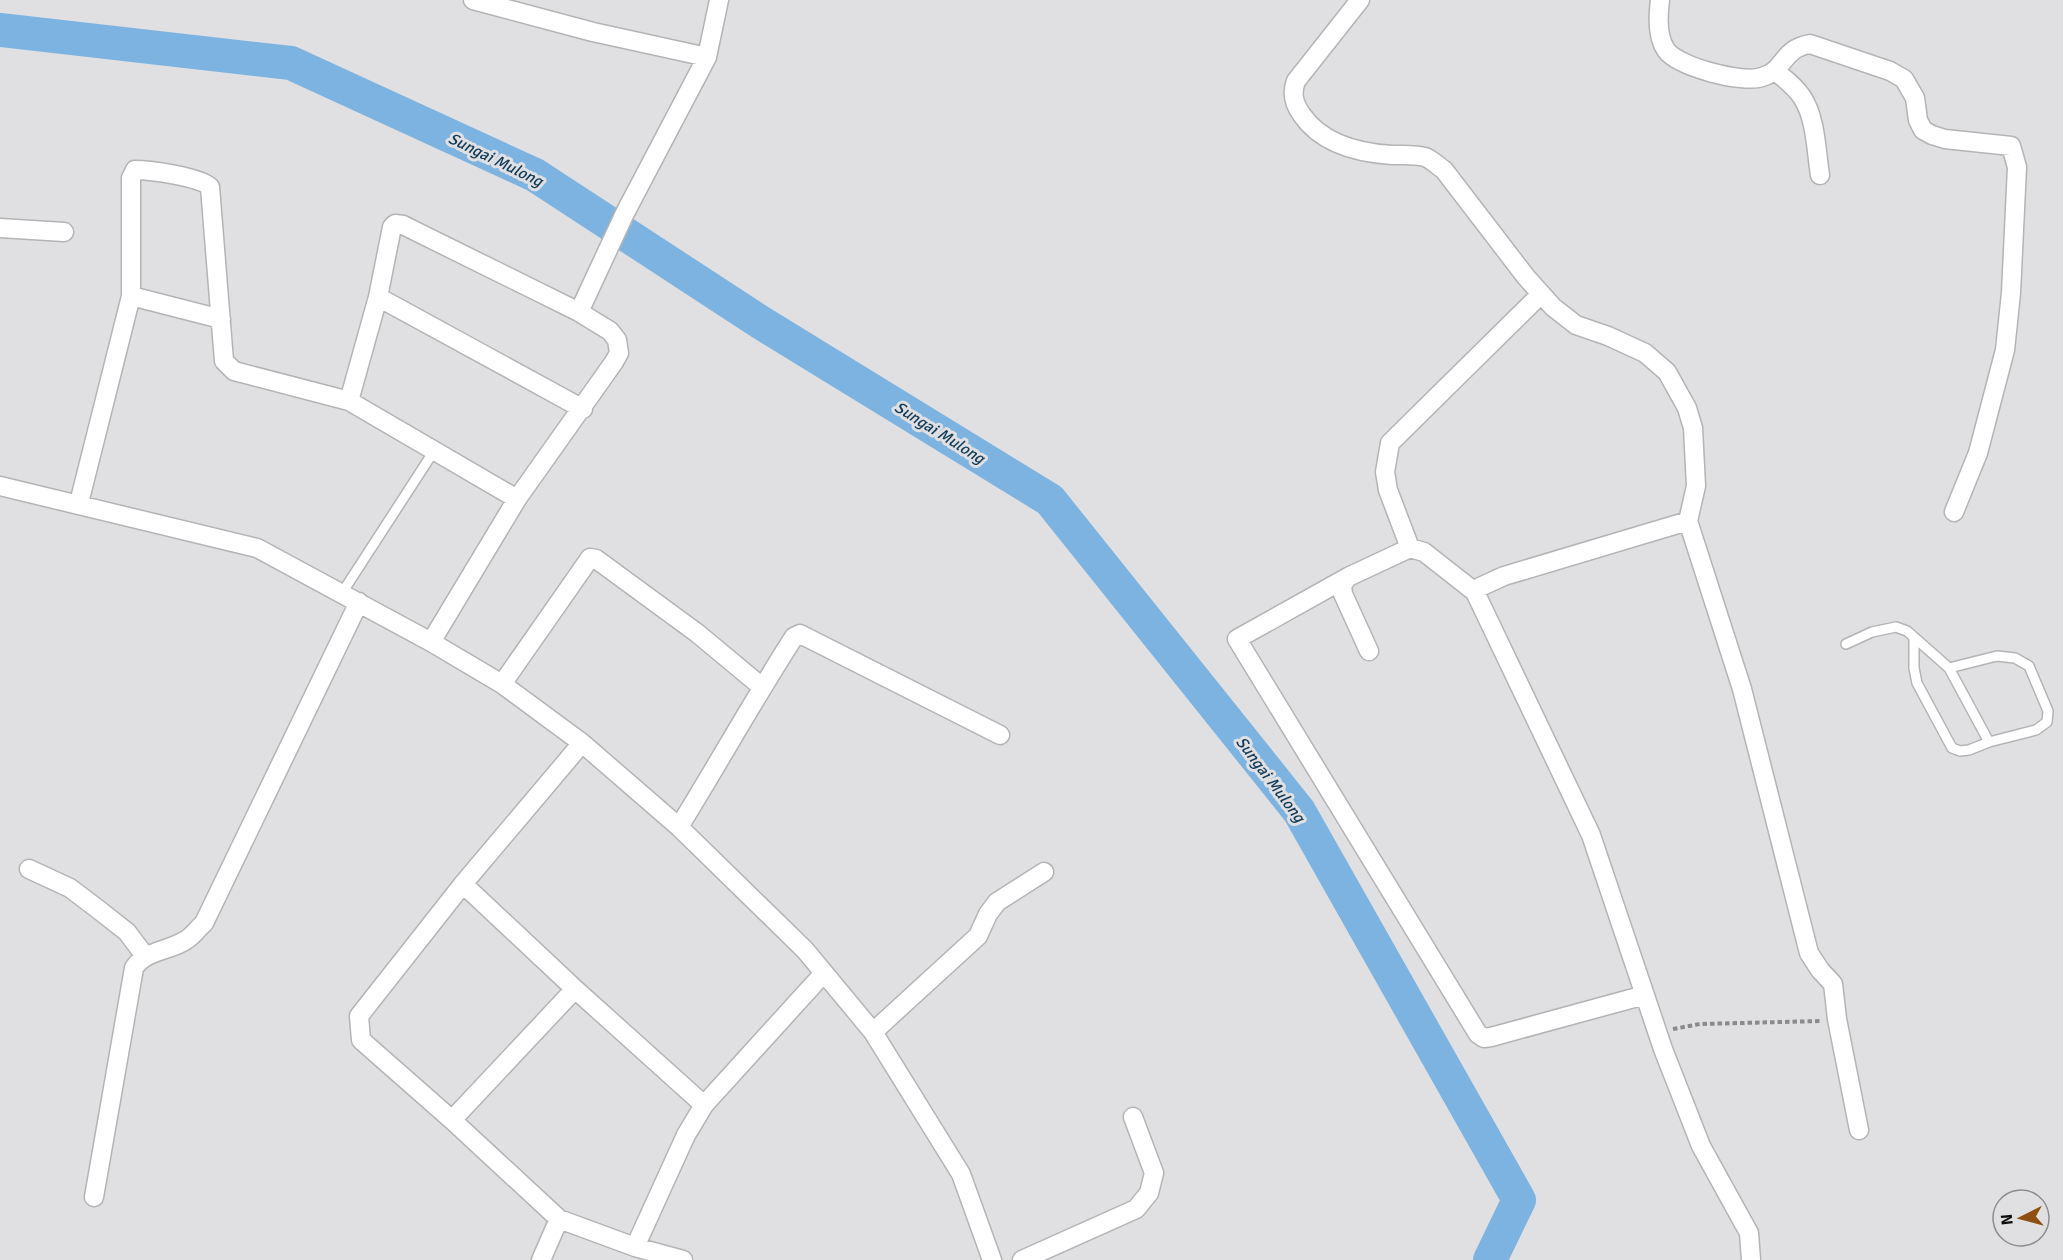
<svg xmlns="http://www.w3.org/2000/svg" width="2063" height="1260" viewBox="0 0 2063 1260" font-family="Signika,sans-serif">
<style>
.lines{fill:none;stroke-linecap:round;stroke-linejoin:round}
.river{stroke:#7db3e1;stroke-width:34}
.lane-casing{stroke:#b4b4b6;stroke-width:12}
.street-casing{stroke:#b4b4b6;stroke-width:21}
.path{stroke:#8a8a8b;stroke-width:4;stroke-dasharray:4.5 3;stroke-linecap:butt}
.lane{stroke:#fff;stroke-width:9}
.street{stroke:#fff;stroke-width:18}
.labels{text-anchor:middle;stroke-width:6;stroke-linejoin:round;paint-order:stroke}
.water-label{font-size:16px;font-style:italic;fill:#113b59;stroke:#e0e0e2}
</style>
<rect width="100%" height="100%" fill="#e0e0e2"/>
<g class="lines">
<!-- river -->
<path class="river" d="M 0,30 L 291,63 L 535,175 L 760,322 L 1050,500 L 1299,811 L 1519,1200 L 1490,1260"/>
<defs>
<path id="lane" d="M 342,593 L 434,451
M 1914,638 L 1914,668 L 1917,683 L 1952,748 L 1960,751 L 1969,750 L 1989,742 L 2036,730 L 2047,722 L 2048,711 L 2029,666 L 2015,658 L 1997,656 L 1949,668
M 1846,644 L 1872,632 L 1896,627 L 1907,631 L 1949,668 L 1989,742"/>
<path id="street" d="M 473,0 L 593,32 L 707,57
M 1360,0 L 1296,81 C 1291,94 1294,104 1302,115 C 1322,144 1359,153 1392,155 C 1402,155 1415,154 1425,157 C 1431,159 1438,166 1444,170 L 1526,277 L 1553,307 L 1576,325 L 1608,336 L 1645,353 L 1667,372 L 1687,408 L 1693,428 L 1696,486 L 1688,521 L 1742,689 L 1809,953 L 1820,970 L 1833,984 L 1837,1019 L 1859,1130
M 1660,0 C 1658,15 1657,37 1666,50 C 1678,67 1743,84 1762,77 C 1786,70 1781,49 1810,44 L 1890,71 L 1904,79 L 1915,98 L 1918,120 L 1923,130 L 1932,135 L 1945,139 L 2011,146 L 2017,167 L 2011,293 L 2005,350 L 1978,453 L 1954,512
M 1775,71 C 1785,79 1795,86 1802,97 C 1816,118 1816,150 1820,175
M 0,228 L 64,232
M 131,296 L 221,319
M 378,297 L 583,409
M 579,312 L 625,213 L 707,57 L 719,0
M 0,486 L 257,548 L 431,642 L 502,684 L 582,743 L 679,827 L 805,950 L 873,1032 L 961,1174 L 992,1260
M 79,503 L 131,296 L 131,178 L 135,170 C 151,170 200,177 210,187 L 224,361 L 234,371 L 349,401 L 517,499 L 614,362 L 619,353 L 617,340 L 610,331 L 579,312 L 403,225 L 395,224 L 392,227 L 378,297 L 349,401
M 1688,521 L 1504,576 L 1480,587 L 1475,592 L 1591,835 L 1663,1049 L 1701,1146 L 1749,1233 L 1751,1260
M 1410,548 L 1388,490 L 1385,472 L 1390,443 L 1541,294
M 1348,577 L 1237,639 L 1478,1034 L 1484,1038 L 1491,1037 L 1645,995
M 431,642 L 517,499
M 1369,651 L 1343,594 L 1342,585 L 1348,577 L 1410,548 L 1424,552 L 1475,592
M 502,684 L 590,558 L 596,559 L 697,633 L 762,687
M 679,827 C 718,764 754,699 794,637 L 800,634 L 1000,735
M 29,869 L 70,888 L 99,910 L 127,932 L 145,956
M 463,884 L 575,989 L 704,1105
M 873,1032 L 978,936 L 988,914 L 997,902 L 1044,872
M 452,1120 L 575,989
M 94,1197 L 134,968 C 145,950 170,951 186,940 C 193,936 198,928 204,923 L 359,602
M 559,1219 L 452,1120 L 361,1040 L 359,1016 L 463,884 L 582,743
M 635,1247 L 686,1135 L 704,1105 L 823,974
M 541,1260 L 559,1219 L 635,1247 L 683,1260
M 1022,1260 L 1136,1209 L 1149,1193 L 1154,1173 L 1133,1117"/>
</defs>
<!-- lane casing -->
<use href="#lane" class="lane-casing"/>
<!-- street casing -->
<use href="#street" class="street-casing"/>
<!-- path -->
<path class="path" d="M 1673,1029 L 1700,1024 L 1821,1021"/>
<!-- lane -->
<use href="#lane" class="lane"/>
<!-- street -->
<use href="#street" class="street"/>
</g>
<g class="labels">
<!-- water labels -->
<g class="water-label">
<text transform="translate(496 159) rotate(26)" y="6">Sungai Mulong</text>
<text transform="translate(940 432) rotate(32)" y="6">Sungai Mulong</text>
<text transform="translate(1271 779) rotate(53)" y="6">Sungai Mulong</text>
</g>
</g>
<!-- north arrow -->
<g transform="translate(2021 1218) rotate(264)"><circle r="28" fill="#e0e0e2" stroke="#8c8c8d" stroke-width="1.5"/>
<path d="M0-4.5L10 22L0 15L-10 22Z" fill="#8d5010"/>
<text y="-9" font-size="16" font-weight="bold" text-anchor="middle" fill="#0e0e0e">N</text>
</g>
</svg>
